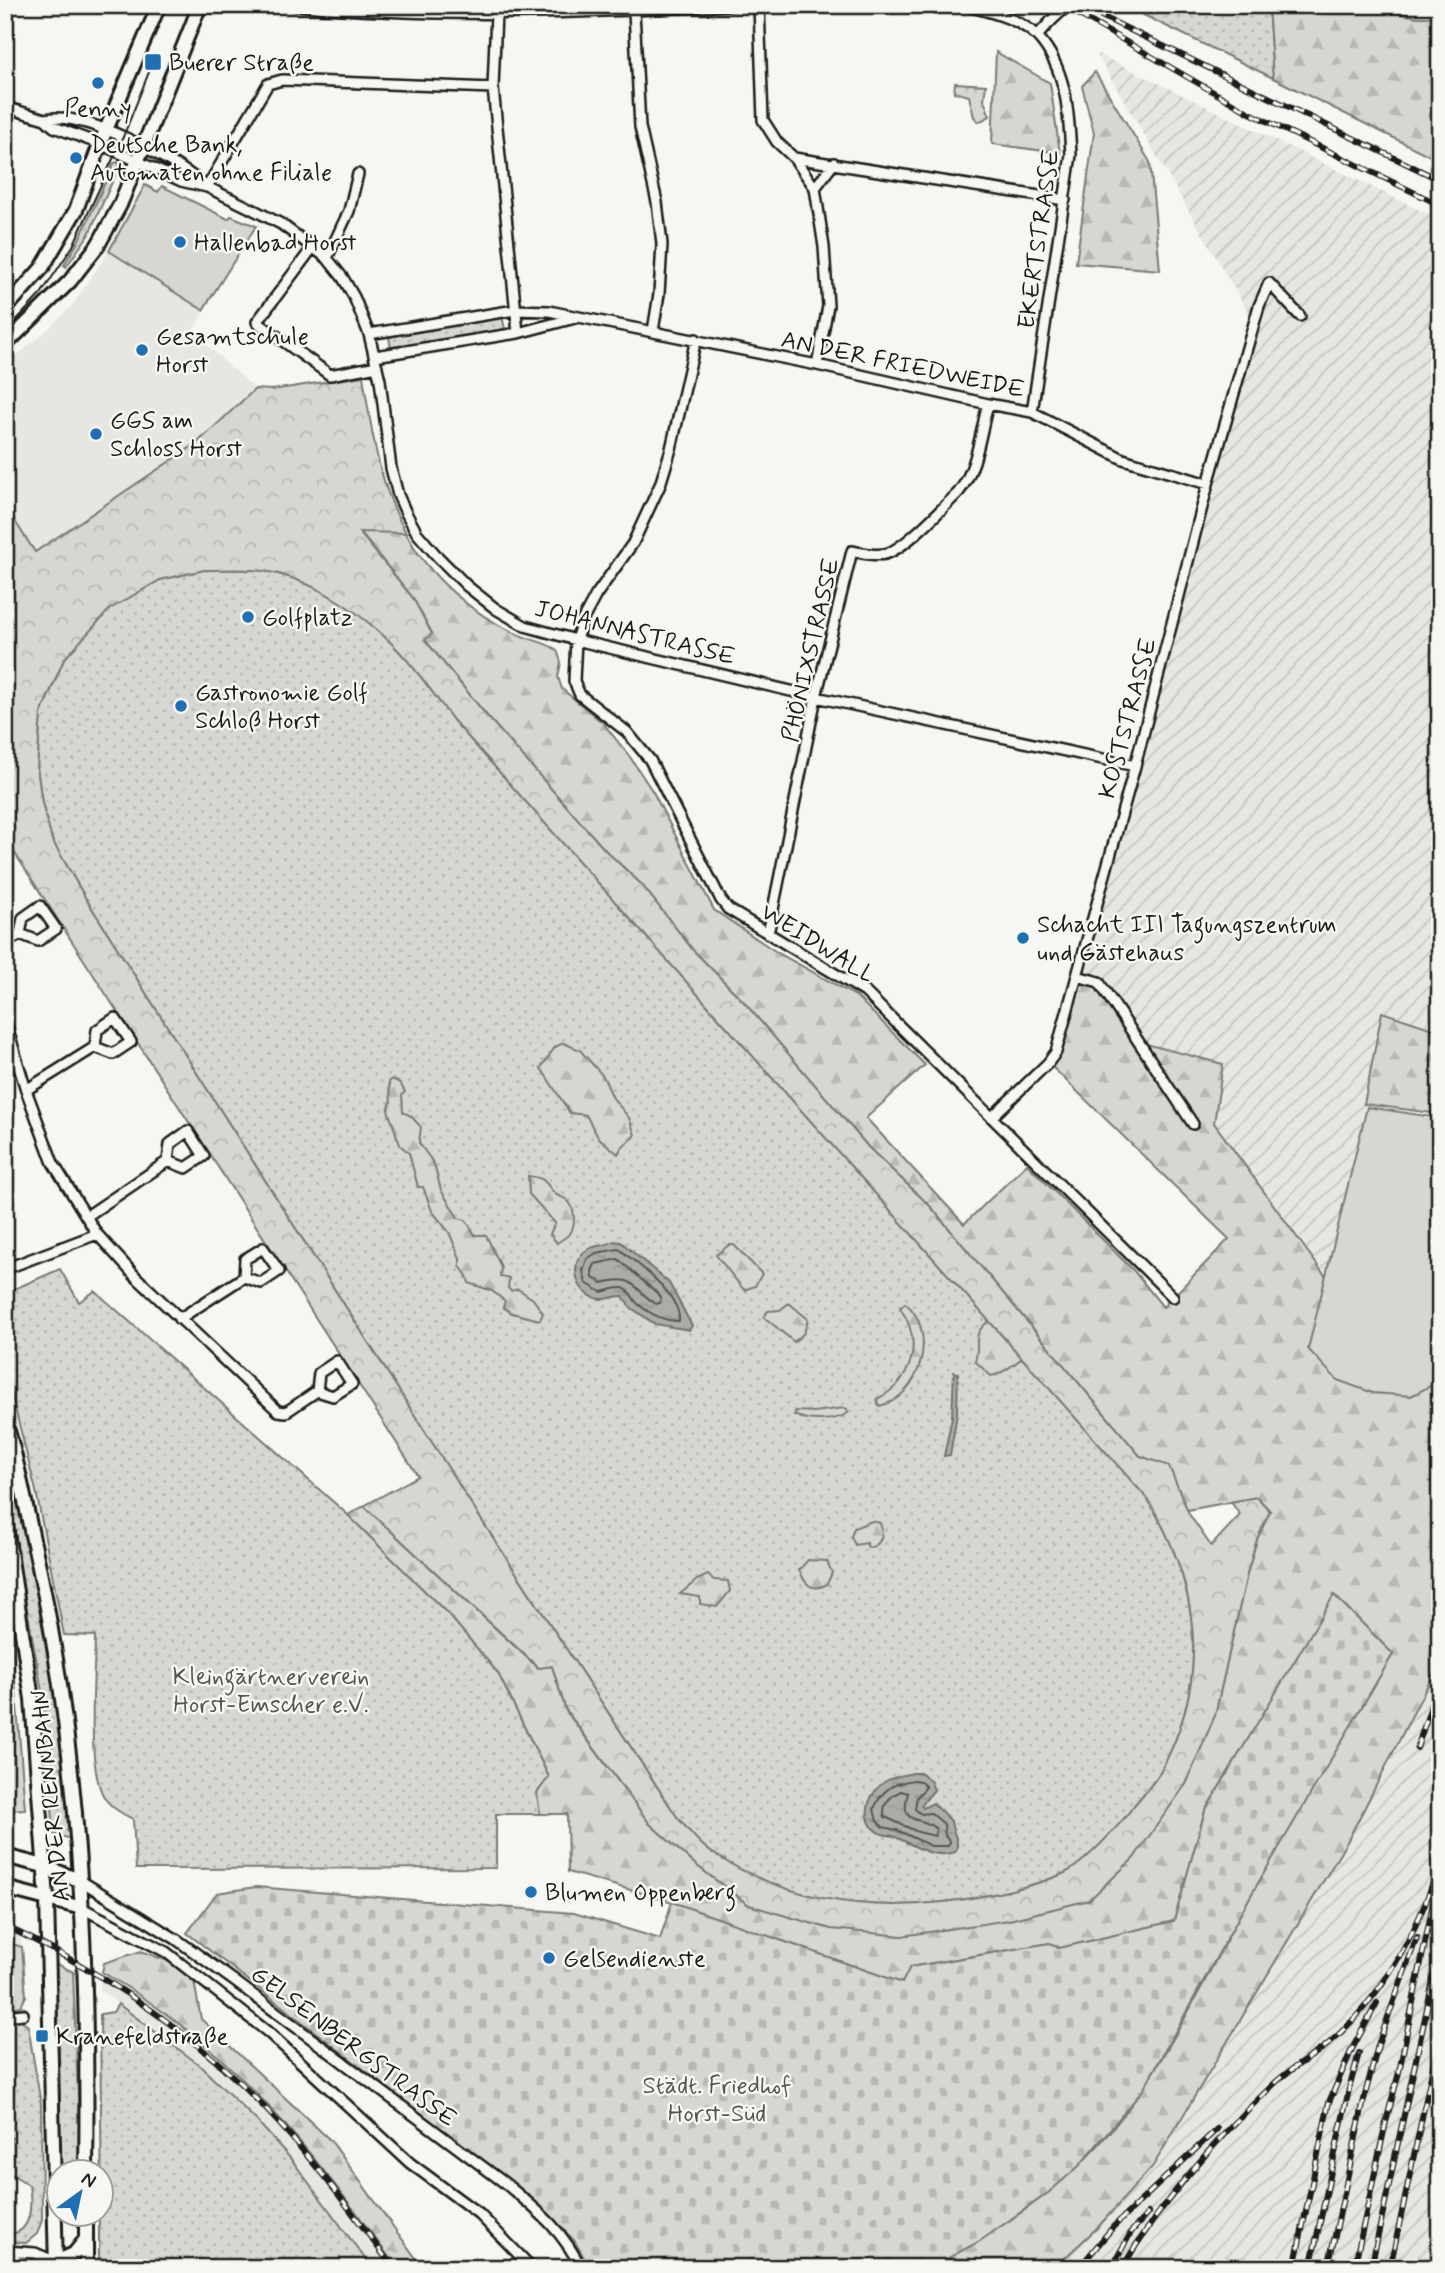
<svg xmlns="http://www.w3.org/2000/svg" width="1445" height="2273" viewBox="0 0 1445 2273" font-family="Mynerve,sans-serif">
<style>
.built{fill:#e6e6e2}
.industrial{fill:url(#industrial-furrows)}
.grass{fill:url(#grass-dots);stroke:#797977;stroke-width:2}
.forest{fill:url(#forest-firs);stroke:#797977;stroke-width:2}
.cemetery{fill:url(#cemetery-stones);stroke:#797977;stroke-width:2}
.park{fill:url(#park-crowns);stroke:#797977;stroke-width:2;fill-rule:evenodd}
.pitch{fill:#d6d6d2;stroke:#797977;stroke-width:2}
.water{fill:url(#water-ripples);stroke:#727271;stroke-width:2}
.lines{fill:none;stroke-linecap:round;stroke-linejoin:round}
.shore{stroke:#565654;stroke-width:2}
.street-casing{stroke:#1c1c1c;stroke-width:14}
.secondary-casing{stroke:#1c1c1c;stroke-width:18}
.street{stroke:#f6f6f2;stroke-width:9}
.secondary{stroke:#f6f6f2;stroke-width:12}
.tram{stroke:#1c1c1c;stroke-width:2}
.rail-casing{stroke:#1c1c1c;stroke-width:6}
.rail{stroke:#f6f6f2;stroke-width:3.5;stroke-dasharray:10;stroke-linecap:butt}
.street-bridge-casing{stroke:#1c1c1c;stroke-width:14;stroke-linecap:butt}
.street-bridge{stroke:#f6f6f2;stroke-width:9}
.poi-dot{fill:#1f6fb2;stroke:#f6f6f2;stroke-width:2.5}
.labels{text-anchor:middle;stroke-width:5;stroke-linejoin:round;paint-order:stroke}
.poi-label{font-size:24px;fill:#1c1c1c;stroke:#f6f6f2;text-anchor:start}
.street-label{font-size:24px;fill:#1c1c1c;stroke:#f6f6f2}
.park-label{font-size:24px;fill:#545453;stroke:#f6f6f2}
</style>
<defs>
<pattern id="industrial-furrows" width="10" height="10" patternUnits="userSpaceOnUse" patternTransform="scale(1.75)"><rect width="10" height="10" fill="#e6e6e2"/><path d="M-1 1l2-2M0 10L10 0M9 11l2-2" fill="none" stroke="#c5c5c1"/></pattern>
<pattern id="grass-dots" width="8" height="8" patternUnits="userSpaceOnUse" patternTransform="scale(1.75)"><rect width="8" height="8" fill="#d6d6d2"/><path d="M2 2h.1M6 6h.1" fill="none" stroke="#b7b7b4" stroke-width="1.8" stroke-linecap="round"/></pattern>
<pattern id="forest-firs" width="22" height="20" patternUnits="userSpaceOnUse" patternTransform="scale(1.75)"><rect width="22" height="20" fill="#d6d6d2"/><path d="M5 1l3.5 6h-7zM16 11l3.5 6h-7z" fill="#b7b7b4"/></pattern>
<pattern id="cemetery-stones" width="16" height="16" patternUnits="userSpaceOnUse" patternTransform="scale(1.75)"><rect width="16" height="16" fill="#d6d6d2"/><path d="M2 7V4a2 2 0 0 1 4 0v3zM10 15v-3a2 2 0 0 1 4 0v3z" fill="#b7b7b4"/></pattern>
<pattern id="park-crowns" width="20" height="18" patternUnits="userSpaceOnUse" patternTransform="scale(1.75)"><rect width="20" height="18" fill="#d6d6d2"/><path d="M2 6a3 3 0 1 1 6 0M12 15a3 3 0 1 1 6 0" fill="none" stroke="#b7b7b4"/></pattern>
<pattern id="water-ripples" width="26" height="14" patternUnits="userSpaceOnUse" patternTransform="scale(1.75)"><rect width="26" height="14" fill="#acaca9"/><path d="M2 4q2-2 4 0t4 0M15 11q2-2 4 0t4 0" fill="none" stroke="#939391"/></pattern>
</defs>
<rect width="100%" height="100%" fill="#f6f6f2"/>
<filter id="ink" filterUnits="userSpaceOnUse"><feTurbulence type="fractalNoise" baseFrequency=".0143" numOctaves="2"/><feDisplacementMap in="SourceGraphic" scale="14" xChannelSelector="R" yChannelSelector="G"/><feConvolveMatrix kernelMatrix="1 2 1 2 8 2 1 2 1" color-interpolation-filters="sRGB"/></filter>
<g filter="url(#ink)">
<!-- built -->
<path class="built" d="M 109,251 L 204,311 L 192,332 L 255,389 L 197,443 L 35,552 L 5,506 L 5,365 L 43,334 L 72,306 Z
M 5,1921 L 21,1929 L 22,1947 L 5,1942 Z
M 102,1972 L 128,1987 L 187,2030 L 262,2097 L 331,2178 L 397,2268 L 372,2268 L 291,2159 L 232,2096 L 197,2063 L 100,1990 Z"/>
<!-- industrial -->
<path class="industrial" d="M 1096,53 L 1440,220 L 1440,998 L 1433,1027 L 1383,1014 L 1366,1108 L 1327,1275 L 1214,1123 L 1077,976 L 1143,760 L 1257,327 Z
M 1440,1661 L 1440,2268 L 1054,2268 L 1098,2227 L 1153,2166 L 1348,1840 Z"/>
<!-- grass -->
<path class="grass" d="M 1123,5 L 1268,5 L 1273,78 Z
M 118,162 L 119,165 L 116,173 L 89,234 L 66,267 L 64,265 L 78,242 L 114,163 Z
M 502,316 L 505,329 L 391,349 L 389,337 Z
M 204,570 C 223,570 244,568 263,571 C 307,577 353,607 385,637 C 411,661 432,692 453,720 L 1147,1498 C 1201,1586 1211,1682 1159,1774 C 1152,1786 1141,1796 1133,1807 C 1119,1826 1085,1863 1065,1873 C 1041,1884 1014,1890 989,1895 C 894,1914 797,1908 714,1854 C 700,1846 688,1829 677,1817 L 482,1521 L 86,899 L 52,840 L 42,803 L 37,768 L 41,714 L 64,659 L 110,608 L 160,580 Z
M 60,1269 L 79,1302 L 95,1291 L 348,1515 L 450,1616 L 498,1673 L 549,1777 L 537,1793 L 540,1814 L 496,1814 L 496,1868 L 136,1869 L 133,1819 C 122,1814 113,1809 106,1800 C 85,1773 95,1672 95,1636 L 64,1635 L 36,1491 L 5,1369 L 5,1293 Z
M 5,1450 C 37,1579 61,1707 71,1839 L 54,1834 L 44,1702 L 5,1489 Z
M 55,1963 L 73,1972 L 81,2171 L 61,2171 Z
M 118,2004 L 197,2063 L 257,2121 L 291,2159 L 372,2268 L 99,2268 L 99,2214 L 102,2214 L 100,2014 L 113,2012 Z
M 23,2014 L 23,2022 L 28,2026 L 41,2104 L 42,2220 L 37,2234 L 26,2243 L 5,2242 L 5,2234 C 33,2236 32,2204 29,2185 L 5,2170 L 5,2157 L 12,2138 L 5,2135 L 5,2111 L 10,2098 L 5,2096 L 7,2068 L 5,2067 L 5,2016 Z"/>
<!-- forest -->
<path class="forest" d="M 1268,5 L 1362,5 L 1417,17 L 1440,17 L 1440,161 L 1273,78 Z
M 996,52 L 1050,83 L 1060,153 L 992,144 Z
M 1095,72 L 1150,162 L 1160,270 L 1076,263 L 1094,133 L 1082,86 Z
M 359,531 L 406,533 C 429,577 472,614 517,634 C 530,640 546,642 557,650 L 561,662 L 558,677 L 562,689 L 603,723 L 630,757 L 653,792 L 714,910 L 778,953 L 856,996 L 925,1065 L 866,1118 L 964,1224 L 1027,1164 L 1134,1271 L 1163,1307 L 1229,1239 L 1048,1063 L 1077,976 L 1099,982 L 1138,1042 L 1223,1064 L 1214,1123 L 1326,1277 L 1309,1349 L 1440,1372 L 1440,1661 L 1348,1840 L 1153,2166 L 1098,2227 L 1054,2268 L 930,2268 C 982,2239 1035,2208 1078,2166 C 1156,2092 1198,1988 1251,1895 C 1296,1814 1346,1734 1393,1654 L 1334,1596 L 1205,1811 L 1174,1921 L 1060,1948 L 1050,1943 L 911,1967 L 902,1983 L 672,1902 L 568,1872 L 567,1814 L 540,1814 L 537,1793 L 549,1777 L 498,1673 L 450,1616 L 348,1515 L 364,1506 L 538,1668 L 552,1666 L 566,1711 L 650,1824 L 696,1865 L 749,1905 L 831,1929 L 1009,1920 L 1186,1784 L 1215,1715 L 1247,1574 L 1257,1539 L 1270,1511 L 1257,1497 L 1187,1510 L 1169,1467 L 1140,1456 L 930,1206 L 869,1148 L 743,1001 L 693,950 L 642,885 L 605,850 L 487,716 L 424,639 L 432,633 L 413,598 Z
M 1440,1011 L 1440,1114 L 1364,1104 L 1382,1012 L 1436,1030 Z
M 563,1043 L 580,1050 L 603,1076 L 613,1098 L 629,1118 L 635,1135 L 621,1148 L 618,1154 L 598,1137 L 586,1115 L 570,1113 L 541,1068 L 555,1047 Z
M 392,1079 L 400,1083 L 405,1092 L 402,1095 L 403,1112 L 411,1116 L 421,1127 L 419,1143 L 434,1164 L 441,1190 L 458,1218 L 466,1220 L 475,1235 L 486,1235 L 501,1267 L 500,1276 L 509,1278 L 508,1288 L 511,1291 L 518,1289 L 533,1299 L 543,1313 L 540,1320 L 512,1313 L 503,1307 L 505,1301 L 492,1291 L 469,1283 L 467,1276 L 460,1266 L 460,1258 L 449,1232 L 432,1211 L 423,1187 L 418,1187 L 409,1153 L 400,1145 L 388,1110 L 391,1102 L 389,1082 Z
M 528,1176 C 546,1178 544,1181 554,1193 C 558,1197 565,1197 568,1201 C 575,1208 576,1225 570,1233 C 567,1237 561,1240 557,1243 L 550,1234 L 555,1223 L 529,1194 Z
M 729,1245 L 734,1245 L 762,1274 L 755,1286 L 744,1290 L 716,1255 Z
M 789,1303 L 808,1319 L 804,1333 L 794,1342 L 764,1317 L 768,1311 L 780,1310 Z
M 905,1303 C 939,1330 921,1398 879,1406 L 877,1399 C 914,1381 923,1341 900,1308 Z
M 989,1321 L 1022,1358 C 1015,1364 1000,1375 991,1376 L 975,1361 C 981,1342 970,1335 989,1321 Z
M 844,1408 L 847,1409 L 848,1413 C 834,1422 809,1422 794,1415 L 796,1411 L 814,1412 Z
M 872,1521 L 880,1523 C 884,1534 882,1544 870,1548 L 867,1546 L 867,1543 L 855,1545 L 851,1537 L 854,1528 Z
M 808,1560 L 827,1561 L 832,1573 L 827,1584 C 810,1593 805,1583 799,1570 Z
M 708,1575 L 714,1580 L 728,1581 L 730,1591 L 717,1607 L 700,1604 L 700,1597 L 680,1594 L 697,1580 Z
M 5,1597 L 11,1629 L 25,1809 L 7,1810 Z
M 5,1942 L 22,1947 L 26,1996 L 21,2006 L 5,2009 Z
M 141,1951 L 168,1961 L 194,1981 L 201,2019 L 331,2141 L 423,2268 L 397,2268 C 310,2149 233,2047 102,1972 L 104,1963 Z"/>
<!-- cemetery -->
<path class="cemetery" d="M 1334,1595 L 1393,1654 L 1251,1895 L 1143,2090 L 1079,2166 L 1048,2193 L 980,2241 L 930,2268 L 590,2268 L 574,2240 L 533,2200 L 187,1933 L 217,1893 L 256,1887 L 574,1913 L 660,1939 L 672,1902 L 902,1983 L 910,1967 L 1050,1943 L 1060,1948 L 1174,1921 L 1205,1811 Z"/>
<!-- park -->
<path class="park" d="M 955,83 L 986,85 L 984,100 L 990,116 L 979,122 L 974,117 L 969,96 L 954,92 Z
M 363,376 C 372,433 378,482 406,533 L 359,532 L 413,598 L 432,634 L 425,640 L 487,716 L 605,850 L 642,885 L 693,950 L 743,1001 L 869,1148 L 930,1206 L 1140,1456 L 1169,1466 L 1189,1514 L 1211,1546 L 1240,1515 L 1231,1502 L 1257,1497 L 1270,1511 L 1257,1539 L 1247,1574 L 1215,1715 L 1186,1784 L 1133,1859 L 1089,1900 L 1009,1920 L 902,1936 L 831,1929 L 749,1905 L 696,1865 L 650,1824 L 566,1710 L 552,1666 L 539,1668 L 364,1506 L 418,1476 L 5,838 L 5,506 L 35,552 L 197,443 L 255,389 L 272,390 ZM 204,570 C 223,570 244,568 263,571 C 307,577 353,607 385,637 C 411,661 432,692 453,720 L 1147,1498 C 1201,1586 1211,1682 1159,1774 C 1152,1786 1141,1796 1133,1807 C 1119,1826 1085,1863 1065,1873 C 1041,1884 1014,1890 989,1895 C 894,1914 797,1908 714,1854 C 700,1846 688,1829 677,1817 L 482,1521 L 86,899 L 52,840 L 42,803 L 37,768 L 41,713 L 64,659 L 110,609 L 160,580 Z"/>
<!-- pitch -->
<path class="pitch" d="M 145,185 L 158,192 L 162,186 L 228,219 L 231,216 L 256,226 L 203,310 L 109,251 Z
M 1367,1107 L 1440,1118 L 1440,1373 L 1434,1384 L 1411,1396 L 1373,1393 L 1337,1380 L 1308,1349 Z"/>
<!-- water -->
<path class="water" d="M 614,1241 L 621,1242 L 669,1283 L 692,1326 L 689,1330 L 655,1324 L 630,1307 L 623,1296 C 615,1295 609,1300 601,1299 C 579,1298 567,1267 584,1252 C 593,1244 605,1247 614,1241 Z
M 954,1372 L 958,1373 L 957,1414 L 950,1455 L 944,1456 L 952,1417 Z
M 913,1773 L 922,1773 L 931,1782 L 934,1790 L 921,1805 L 923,1808 L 933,1803 L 951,1821 C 952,1833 961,1842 955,1852 C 931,1860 914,1844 893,1836 C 885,1834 879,1835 873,1828 C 861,1812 871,1790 886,1781 C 895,1776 904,1775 913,1773 Z"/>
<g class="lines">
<!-- shore -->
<path class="shore" d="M 619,1249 C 638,1264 681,1295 679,1321 C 664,1321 650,1314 638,1304 C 632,1299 632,1291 623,1288 C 616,1287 608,1291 601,1292 L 586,1283 L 583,1271 L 587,1259 L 596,1253 Z
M 618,1259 L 657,1293 L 661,1299 L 660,1303 L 656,1304 C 631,1288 637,1274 602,1283 L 593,1278 L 592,1271 L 595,1264 Z
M 914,1780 L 920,1781 L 926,1787 L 917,1797 L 915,1809 L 921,1814 L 931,1813 L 944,1824 L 945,1836 L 950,1842 L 948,1846 L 931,1846 L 897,1830 L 883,1827 L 877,1821 L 874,1809 C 882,1789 893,1783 914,1780 Z
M 901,1791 L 908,1793 C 898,1828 923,1815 936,1829 L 935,1836 L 918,1832 L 885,1817 C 881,1805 890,1796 901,1791 Z"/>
<defs>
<path id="street" d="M 294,5 C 441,19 588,13 735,5
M 759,5 L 763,120 L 777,142 L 794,158 L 815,188 L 824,247 L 828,306 L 817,365
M 964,5 C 987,11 1020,18 1038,37 C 1067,69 1069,114 1071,155 L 1032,412
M 634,11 L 640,127 L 657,202 L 662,244 L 659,294 L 653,331
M 496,13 L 493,88 L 518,333
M 1037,36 L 1051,21
M 5,107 L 45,119 L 54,127 L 100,144 L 181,181 L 207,187 L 250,208 L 281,224 L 327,258 L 343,278 L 354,297 L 369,334 L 380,380 L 391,468 L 398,495 L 406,513 L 417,533 L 437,556 L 467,586 L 496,609 L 525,626 L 576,640 L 816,697 L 1135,766
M 45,119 C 86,111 174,159 205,186
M 794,158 L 1065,200
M 207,187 L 268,84 L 282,80 L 493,88
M 815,188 L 834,163
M 313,247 L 257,322 L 330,375 L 377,366
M 327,258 L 349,211 L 358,174
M 369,334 L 515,310 L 549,311 L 817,365 L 988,404 L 1032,412 L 1123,459 L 1208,484
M 696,339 L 671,449 L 660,485 L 633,543 L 596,595 L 582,621 L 576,640 L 574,681 L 580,695 L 627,732 L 650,760 L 721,900 L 728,909 L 865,992 L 1173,1297
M 375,356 L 518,333 L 575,318
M 768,934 L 816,697 L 852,551 C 863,553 874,556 885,554 C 905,549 942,508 958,493 C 977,470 980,433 988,404
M 5,944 L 20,934 L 23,918 L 40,906 L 56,929 L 38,941 L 20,934
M 1077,976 L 1099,982 L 1193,1124
M 5,1020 L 26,1090 L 53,1163 L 97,1234 L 136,1277 L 278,1411 L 286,1412 L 317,1391 L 333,1396 L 352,1384 L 337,1361 L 319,1373 L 317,1391
M 26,1090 L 95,1047 L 113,1054 L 131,1042 L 115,1018 L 97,1030 L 95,1047
M 992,1117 L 1048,1063 L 1056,1052 L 1135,766 L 1208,484 L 1259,306 L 1269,283 L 1300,316
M 87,1216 L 168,1161 L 186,1168 L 204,1156 L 188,1131 L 170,1144 L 168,1161
M 5,1269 L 97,1234
M 179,1319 L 244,1277 L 261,1283 L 279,1271 L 263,1248 L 245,1259 L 244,1277
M 81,1881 L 176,1939 L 233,1980 L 506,2184 C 538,2211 562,2229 581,2268
M 82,1908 L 166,1952 L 269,2033 L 410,2163 L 479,2214 L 532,2268
M 5,2016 L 23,2014
M 5,2251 L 35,2253 L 56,2262
M 5,2259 L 33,2264 L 55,2262"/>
<path id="secondary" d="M 5,309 L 42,268 L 76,210 L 100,144 L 159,5
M 5,345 L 70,281 L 98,245 L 120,205 L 200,5
M 5,1421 C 17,1458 24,1497 32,1535 C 80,1744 89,1957 86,2172
M 5,1519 L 32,1699 L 47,1899 L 56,2268
M 5,1856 L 44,1866 L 81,1881
M 5,1888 L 82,1908
M 56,2262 L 74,2254 L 86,2239
M 86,2268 L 86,2214"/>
</defs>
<!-- street casing -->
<use href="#street" class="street-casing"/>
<!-- secondary casing -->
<use href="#secondary" class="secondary-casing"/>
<!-- street -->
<use href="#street" class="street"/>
<!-- secondary -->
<use href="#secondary" class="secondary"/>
<!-- tram -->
<path class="tram" d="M 189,6 L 189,5
M 11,326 L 41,294 L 73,246 L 123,137 L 153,62"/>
<defs>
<path id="rail" d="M 1062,5 L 1250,113 L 1440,205
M 1095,13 L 1440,180
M 1417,1748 L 1440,1679
M 5,1926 C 108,1974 201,2037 277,2121 C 319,2167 356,2217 393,2268
M 1079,2268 L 1113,2227 L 1217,2129
M 1111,2268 L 1132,2231 L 1148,2213
M 1122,2268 C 1163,2199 1217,2138 1275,2083 C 1291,2068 1310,2058 1327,2045 C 1383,1997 1419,1930 1440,1861
M 1294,2268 L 1329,2102 L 1352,2049 L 1377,2003
M 1310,2268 L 1349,2089 L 1359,2053
M 1328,2268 L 1365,2095 L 1378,2045 L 1417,1937
M 1354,2268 L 1386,2122 L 1399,2072 L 1433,1903
M 1371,2268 L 1440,1948
M 1390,2268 L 1440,2033"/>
</defs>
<!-- rail casing -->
<use href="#rail" class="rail-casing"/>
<!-- rail -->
<use href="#rail" class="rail"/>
<defs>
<path id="street-bridge" d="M 1051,21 L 1068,5"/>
</defs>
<!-- street-bridge casing -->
<use href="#street-bridge" class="street-bridge-casing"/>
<!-- street-bridge -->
<use href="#street-bridge" class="street-bridge"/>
</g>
</g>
<!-- markers -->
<g class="poi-dot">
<rect x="144" y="53" width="18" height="18" rx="3.5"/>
<circle cx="98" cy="83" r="7"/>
<circle cx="76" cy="158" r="7"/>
<circle cx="180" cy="242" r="7"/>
<circle cx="142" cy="350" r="7"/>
<circle cx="96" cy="434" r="7"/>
<circle cx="248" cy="617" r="7"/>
<circle cx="181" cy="706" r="7"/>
<circle cx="1023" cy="938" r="7"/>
<circle cx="531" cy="1892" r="7"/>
<circle cx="549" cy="1958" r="7"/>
<rect x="35" y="2029" width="14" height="14" rx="3.5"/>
</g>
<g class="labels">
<!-- poi labels -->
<g class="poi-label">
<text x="169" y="70">Buerer Straße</text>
<text x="98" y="116" text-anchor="middle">Penny</text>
<text x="90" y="152">Deutsche Bank,<tspan x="90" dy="28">Automaten ohne Filiale</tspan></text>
<text x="194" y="250">Hallenbad Horst</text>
<text x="156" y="344">Gesamtschule<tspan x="156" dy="28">Horst</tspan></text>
<text x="110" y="428">GGS am<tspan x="110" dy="28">Schloss Horst</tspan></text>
<text x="262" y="625">Golfplatz</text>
<text x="195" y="700">Gastronomie Golf<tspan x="195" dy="28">Schloß Horst</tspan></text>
<text x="1037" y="932">Schacht III Tagungszentrum<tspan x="1037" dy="28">und Gästehaus</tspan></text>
<text x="545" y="1900">Blumen Oppenberg</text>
<text x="563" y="1966">Gelsendienste</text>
<text x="56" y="2044">Kranefeldstraße</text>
</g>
<!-- street labels -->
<g class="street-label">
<text transform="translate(1038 239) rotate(-82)" y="8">EKERTSTRASSE</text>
<text transform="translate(903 364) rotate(12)" y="8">AN DER FRIEDWEIDE</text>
<text transform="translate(635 632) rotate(14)" y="8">JOHANNASTRASSE</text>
<text transform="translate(810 650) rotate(-77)" y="8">PHÖNIXSTRASSE</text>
<text transform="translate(1127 718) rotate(-75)" y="8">KOSTSTRASSE</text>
<text transform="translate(818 943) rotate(32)" y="8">WEIDWALL</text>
<text transform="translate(50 1796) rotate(-96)" y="8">AN DER RENNBAHN</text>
<text transform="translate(354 2046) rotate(37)" y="8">GELSENBERGSTRASSE</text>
</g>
<!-- park labels -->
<g class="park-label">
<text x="271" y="1684">Kleingärtnerverein<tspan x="271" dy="28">Horst-Emscher e.V.</tspan></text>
<text x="717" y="2093">Städt. Friedhof<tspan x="717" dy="28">Horst-Süd</tspan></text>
</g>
</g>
<!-- margin -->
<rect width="1445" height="2273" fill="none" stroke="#f6f6f2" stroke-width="28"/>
<rect x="14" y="14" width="1417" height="2245" fill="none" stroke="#1c1c1c" stroke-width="2.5" filter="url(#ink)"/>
<!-- north arrow -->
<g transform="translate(80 2193) rotate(33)"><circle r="33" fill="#f6f6f2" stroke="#9f9f9c" stroke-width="2"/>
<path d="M0-5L12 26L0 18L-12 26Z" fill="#1f6fb2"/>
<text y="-10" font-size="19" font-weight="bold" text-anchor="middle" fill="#1c1c1c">N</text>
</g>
</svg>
